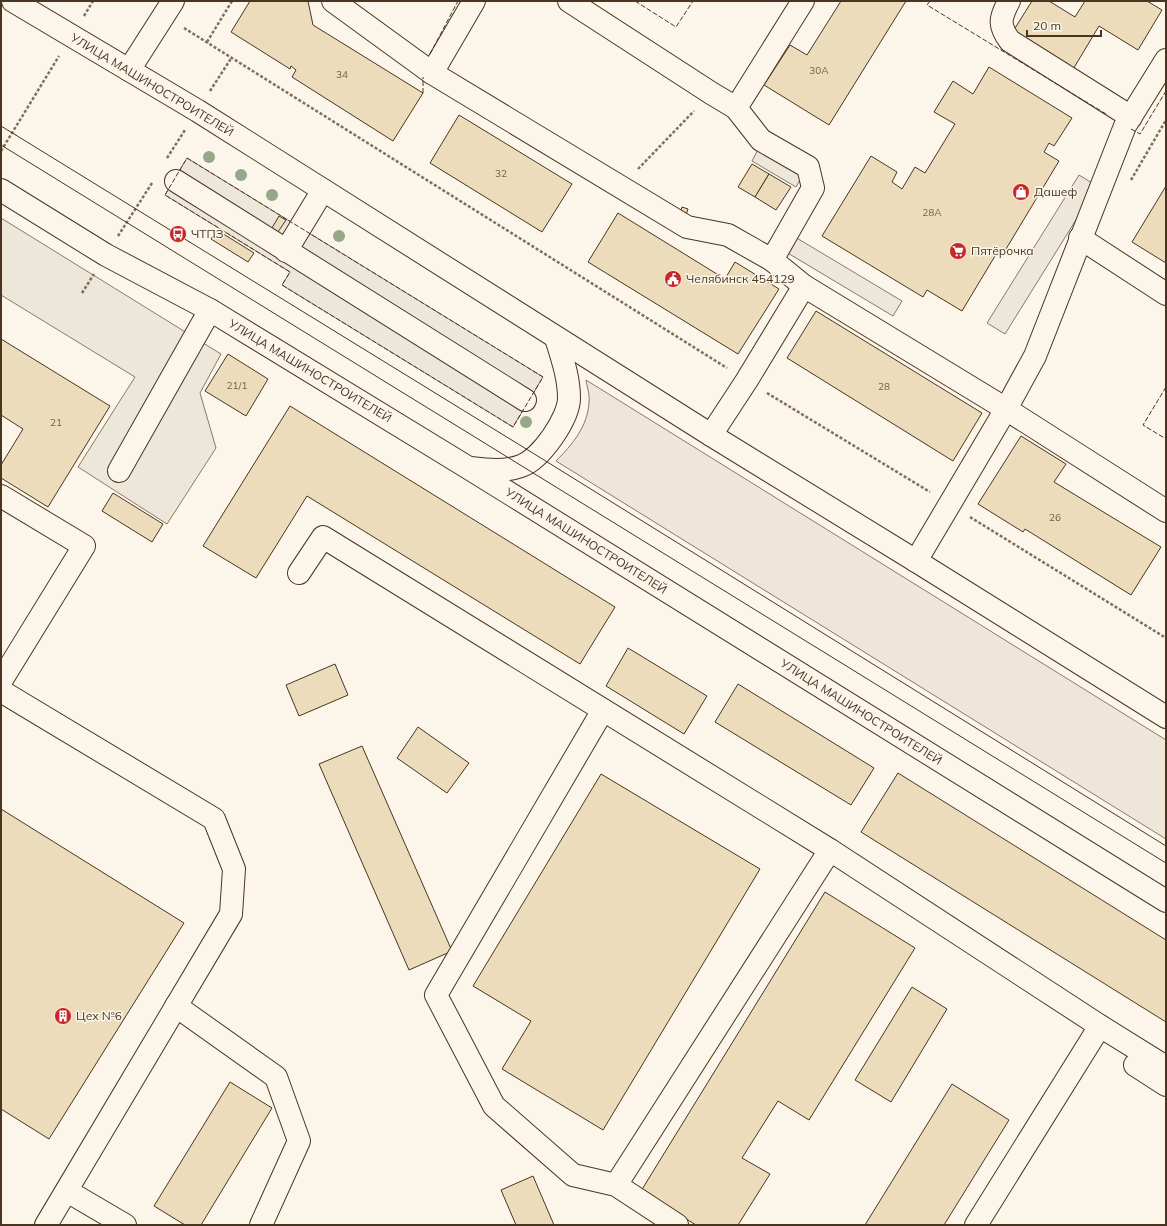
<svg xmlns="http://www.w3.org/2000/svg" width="1167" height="1226" viewBox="0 0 1167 1226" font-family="Mulish,sans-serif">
<rect width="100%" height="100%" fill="#fbf6e9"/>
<path fill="#ede6d9" stroke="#887966" d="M586,380L1166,740V839L556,461C572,445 588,426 589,402C590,395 587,387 586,380Z"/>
<g fill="#ede7d9" stroke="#887966">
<path d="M760,146L805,171L796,187L752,161Z"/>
<path d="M187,158L543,377L513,427L282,285L290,272L165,195Z"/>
<path d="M1079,175L1097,186L1005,334L987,323Z"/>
<path d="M1,218L221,354L200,393L216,448L167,524L78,467L135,377L1,295Z"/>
<path d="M795,237L902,301L893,316L786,252Z"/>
</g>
<g fill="#ecdcbc" stroke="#4a3520">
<path d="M250,1H308L313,25L423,93L393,141L292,77L296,70L291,66L290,69L231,32Z"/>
<path d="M841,1H906L829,125L764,85L790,45L807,55Z"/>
<path d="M1032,1H1049L1075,17L1085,1H1147L1162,10L1138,50L1099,26L1072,71L1012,33Z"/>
<path d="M989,67L1072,118L1054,146L1049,143L1044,152L1059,161L1003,254L998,251L962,311L927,290L923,297L822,236L871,156L897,172L892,182L902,189L915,167L925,173L955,124L934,112L953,81L973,94Z"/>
<path d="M459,115L572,184L542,232L430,163Z"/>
<path d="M752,164L769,174L755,197L738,187Z"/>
<path d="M769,174L791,187L776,210L755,197Z"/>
<path d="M1166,186V263L1132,242Z"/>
<path d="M682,207L688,209L686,215L680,213Z"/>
<path d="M618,213L725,279L735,262L779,289L738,354L588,262Z"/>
<path d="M279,216L286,220L278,232L272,228Z"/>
<path d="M217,230L254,253L248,262L211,239Z"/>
<path d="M816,311L982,413L953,461L787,358Z"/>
<path d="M1,339L110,406L48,507L1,478V465L23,429L1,415Z"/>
<path d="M228,354L268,379L246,416L205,391Z"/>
<path d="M290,406L615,607L580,664L307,496L256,578L203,546Z"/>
<path d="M1021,436L1066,464L1054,482L1161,547L1131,595L1025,529L1023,532L978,504Z"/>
<path d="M113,493L163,524L152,542L102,511Z"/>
<path d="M628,648L707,696L684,734L606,686Z"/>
<path d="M335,664L348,695L299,716L286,685Z"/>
<path d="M738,684L874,768L851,805L715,722Z"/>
<path d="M418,727L469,763L447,793L397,758Z"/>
<path d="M362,746L452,951L409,970L319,764Z"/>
<path d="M898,773L1166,940V1022L861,832Z"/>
<path d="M601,774L760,869L603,1130L502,1069L531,1021L473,986Z"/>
<path d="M1,809L184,923L49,1139L1,1109Z"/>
<path d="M825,892L915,948L809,1120L778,1101L742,1158L770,1174L738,1225H696L641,1191Z"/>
<path d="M912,987L947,1009L891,1102L855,1080Z"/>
<path d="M230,1082L272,1108L201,1225H185L154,1206Z"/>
<path d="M952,1084L1009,1120L944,1225H865Z"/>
<path d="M533,1176L554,1225H516L501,1190Z"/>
</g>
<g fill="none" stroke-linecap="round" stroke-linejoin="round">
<g stroke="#4a3520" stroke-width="24">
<g id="minor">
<path d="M333,1L432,73"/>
<path d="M474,1L432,73L687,227L728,235L772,260L804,286L1006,409L1166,511"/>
<path d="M569,1L711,93L736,108L761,140L808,167L813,188L772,260"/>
<path d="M1009,1C1000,18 998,25 1010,41L1131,117"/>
<path d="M129,70L173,1"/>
<path d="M736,108L803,1"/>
<path d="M176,181L525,400"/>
<path d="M1080,238L1166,294"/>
<path d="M286,251L323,190"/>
<path d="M711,435L747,380L804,286"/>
<path d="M119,471L210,310"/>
<path d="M1,496L84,546L1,681"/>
<path d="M916,561L1006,409L1035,356L1125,126L1166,60"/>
<path d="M299,573L323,537L830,850L1100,1026L1166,1067"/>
<path d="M1,691L214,819L234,869L231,914L46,1225"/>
<path d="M603,710L436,995L494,1106L573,1175L616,1185L677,1225"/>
<path d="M176,1006L276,1077L299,1141L261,1225"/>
<path d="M1135,1065L1166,1085"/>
<path d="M616,1185L830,850"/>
<path d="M67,1191L125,1225"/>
<path d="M976,1225L1100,1026"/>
</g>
</g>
<g stroke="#4a3520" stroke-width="24">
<g id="major">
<path d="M13,1L198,111L711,435L916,561L1166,717"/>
<path d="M1,190L106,255L210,310L467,467L1166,901"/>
<path d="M470,468C487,470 505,472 521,466C541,459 569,418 569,398C569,377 562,358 556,338"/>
</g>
</g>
<g stroke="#7f6f5c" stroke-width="2.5" stroke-dasharray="3 2" stroke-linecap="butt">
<path d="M84,16L93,1"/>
<path d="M184,28L727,368"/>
<path d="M207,42L232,1"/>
<path d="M210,91L232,57"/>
<path d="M1,151L59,56"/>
<path d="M167,158L185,130"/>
<path d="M638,169L694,111"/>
<path d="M1131,180L1166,120"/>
<path d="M118,236L152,183"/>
<path d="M82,293L94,274"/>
<path d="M767,393L930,492"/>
<path d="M970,517L1166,638"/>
</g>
<use href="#minor" stroke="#fbf6e9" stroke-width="22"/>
<use href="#major" stroke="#fbf6e9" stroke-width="22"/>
<g stroke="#4a3520" stroke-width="1">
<path d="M1,126L536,455L1166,846"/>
<path d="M1,145L1166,863"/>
</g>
<g stroke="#4a3520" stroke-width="1" stroke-dasharray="5 2" stroke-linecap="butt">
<path d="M635,1L676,27L693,1"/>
<path d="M930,1L927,5L1106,114"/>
<path d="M430,54L458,1"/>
<path d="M423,93V77"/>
<path d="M1131,129L1140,134L1166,91"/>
<path d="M187,158L543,377L513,427L282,285L290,272L165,195Z"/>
<path d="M1166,387L1143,425L1166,439"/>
</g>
</g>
<g fill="#96a887">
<circle cx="209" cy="157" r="6"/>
<circle cx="241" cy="175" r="6"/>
<circle cx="272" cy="195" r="6"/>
<circle cx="339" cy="236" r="6"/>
<circle cx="526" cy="422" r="6"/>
</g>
<defs>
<g id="shop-disc" transform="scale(0.9)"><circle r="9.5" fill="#c62828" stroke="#fbf6e9"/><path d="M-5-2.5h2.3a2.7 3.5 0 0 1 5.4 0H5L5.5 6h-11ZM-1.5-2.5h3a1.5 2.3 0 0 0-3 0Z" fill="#fff"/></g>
<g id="bus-disc" transform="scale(0.9)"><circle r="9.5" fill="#c62828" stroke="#fbf6e9"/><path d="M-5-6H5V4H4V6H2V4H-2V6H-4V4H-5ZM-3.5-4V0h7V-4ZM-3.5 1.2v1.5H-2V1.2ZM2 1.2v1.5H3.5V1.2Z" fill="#fff"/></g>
<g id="supermarket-disc" transform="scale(0.9)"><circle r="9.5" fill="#c62828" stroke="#fbf6e9"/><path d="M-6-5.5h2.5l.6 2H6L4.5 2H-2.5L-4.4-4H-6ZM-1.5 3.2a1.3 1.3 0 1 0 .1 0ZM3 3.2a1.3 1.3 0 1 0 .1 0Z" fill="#fff"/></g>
<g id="civic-disc" transform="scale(0.9)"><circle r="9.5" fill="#c62828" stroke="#fbf6e9"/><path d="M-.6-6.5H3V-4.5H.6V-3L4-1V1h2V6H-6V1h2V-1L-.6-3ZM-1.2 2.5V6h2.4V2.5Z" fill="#fff"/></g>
<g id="building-disc" transform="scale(0.9)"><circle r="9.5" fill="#c62828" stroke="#fbf6e9"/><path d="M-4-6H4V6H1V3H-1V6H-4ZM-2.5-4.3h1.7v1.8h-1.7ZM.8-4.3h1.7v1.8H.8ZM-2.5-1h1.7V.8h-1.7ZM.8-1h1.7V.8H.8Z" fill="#fff"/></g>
</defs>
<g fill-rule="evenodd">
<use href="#shop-disc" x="1021" y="192"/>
<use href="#bus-disc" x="178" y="234"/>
<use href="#supermarket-disc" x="958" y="251"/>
<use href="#civic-disc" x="673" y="279"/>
<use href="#building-disc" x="63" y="1016"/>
</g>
<g text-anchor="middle" stroke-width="3" stroke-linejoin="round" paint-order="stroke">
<g font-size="10" fill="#725f47">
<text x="819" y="74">30А</text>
<text x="342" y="78">34</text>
<text x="501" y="177">32</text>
<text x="932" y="216">28А</text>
<text x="237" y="389">21/1</text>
<text x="884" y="390">28</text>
<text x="56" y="426">21</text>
<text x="1055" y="521">26</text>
</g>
<g font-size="12" fill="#4a3520" stroke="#fbf6e9">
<text transform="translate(152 85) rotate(31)" y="4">УЛИЦА МАШИНОСТРОИТЕЛЕЙ</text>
<text transform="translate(310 371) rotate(31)" y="4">УЛИЦА МАШИНОСТРОИТЕЛЕЙ</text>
<text transform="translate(586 541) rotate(32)" y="4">УЛИЦА МАШИНОСТРОИТЕЛЕЙ</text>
<text transform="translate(861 712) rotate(32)" y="4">УЛИЦА МАШИНОСТРОИТЕЛЕЙ</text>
</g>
<g font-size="12" fill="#4a3520" stroke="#fbf6e9" text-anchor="start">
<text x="1034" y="196">Дашеф</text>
<text x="191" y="238">ЧТПЗ</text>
<text x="971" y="255">Пятёрочка</text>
<text x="686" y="283">Челябинск 454129</text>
<text x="76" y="1020">Цех №6</text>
</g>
</g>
<rect width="1167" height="1226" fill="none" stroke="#4a3520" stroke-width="4"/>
<path d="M1027 30v6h74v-6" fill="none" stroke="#4a3520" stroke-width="2"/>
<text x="1033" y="30" font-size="12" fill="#4a3520" stroke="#fbf6e9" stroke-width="3" paint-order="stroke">20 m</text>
</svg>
